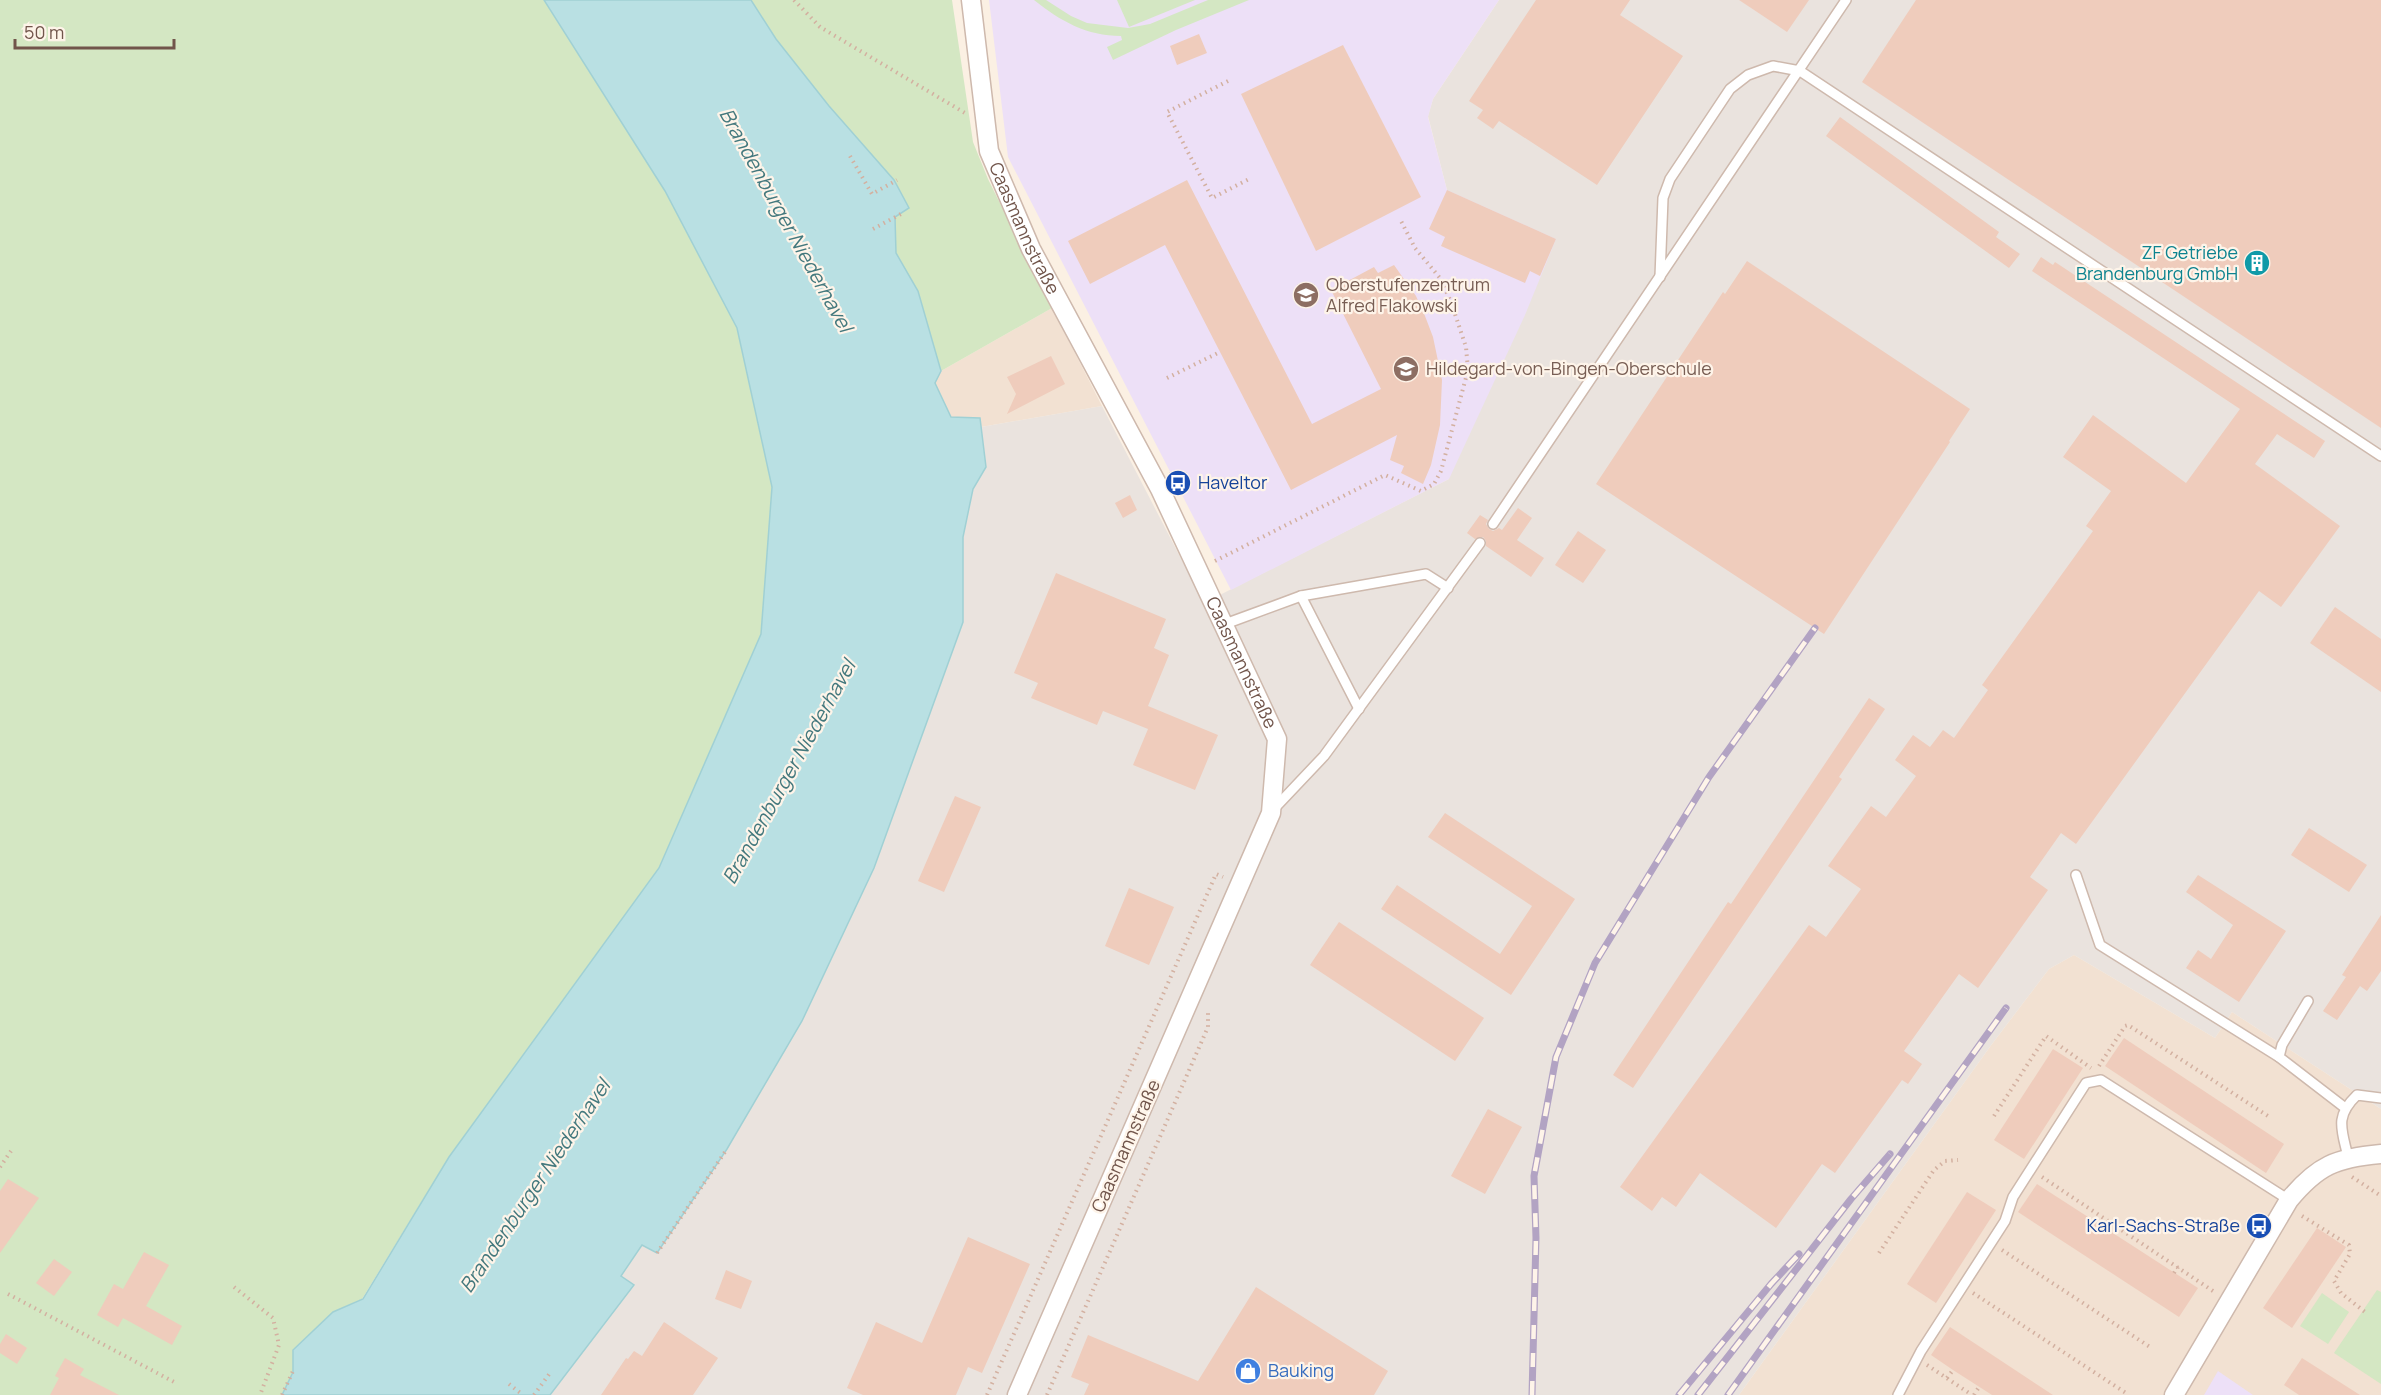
<svg xmlns="http://www.w3.org/2000/svg" width="2381" height="1395" viewBox="0 0 2381 1395" font-family="Manrope,sans-serif">
<rect width="100%" height="100%" fill="#fbf0e3"/>
<g fill="#f2e1d2">
<path d="M1052,308L1102,406L981,427L979,418L951,417L935,383L941,371Z"/>
<path d="M2074,955L2215,1038L2232,1012L2381,1109V1395H1739L1992,1044L2049,969Z"/>
</g>
<path fill="#eae3de" d="M1499,0H2381V1109L2232,1012L2215,1038L2074,955L2049,969L1992,1044L1739,1395H550L634,1285L621,1276L643,1244L657,1253L727,1149L802,1021L874,868L963,622V537L973,488L986,467L981,427L1102,406L1204,603L1449,479L1447,190L1428,116L1433,99Z"/>
<g fill="#ede0f7">
<path d="M989,0H1499L1433,99L1428,117L1447,190L1556,239L1525,315L1449,479L1231,590L1008,157Z"/>
<path d="M2218,1371L2253,1395H2204Z"/>
</g>
<g fill="#d4e7c3">
<path d="M0,0H544L665,191L737,328L772,487L761,634L659,868L449,1157L362,1299L333,1312L293,1350V1371L282,1395H0Z"/>
<path d="M751,0H952L973,142L988,179L1052,308L941,371L918,291L895,253V217L909,208L894,180L829,106L776,39Z"/>
<path d="M1034,0H1046L1071,16L1087,23L1128,28L1150,24L1208,0H1249L1176,30L1113,60L1107,47L1122,40L1121,36C1087,36 1060,21 1034,0Z"/>
<path d="M1117,0H1195L1129,27Z"/>
<path d="M2377,1290L2381,1292V1384L2334,1353Z"/>
<path d="M2322,1293L2349,1312L2328,1344L2300,1326Z"/>
</g>
<path fill="#b9e0e3" stroke="#a0d0d4" stroke-width="1.5" d="M544,0H751L776,39L829,106L894,180L909,208L895,217L896,253L918,291L941,371L935,383L951,417L980,418L986,467L973,489L963,537V622L874,868L802,1021L727,1149L657,1253L642,1245L621,1276L634,1285L550,1395H282L293,1372V1350L333,1312L363,1299L449,1157L659,868L761,634L772,487L737,328L665,191Z"/>
<g fill="#efccbc">
<path d="M1536,0H1630L1620,15L1683,56L1597,185L1499,121L1493,129L1477,118L1483,110L1469,101Z"/>
<path d="M1739,0H1809L1787,32Z"/>
<path d="M1916,0H2381V428L1862,82Z"/>
<path d="M1199,34L1207,53L1177,65L1170,46Z"/>
<path d="M1343,45L1421,197L1316,251L1241,94Z"/>
<path d="M1840,117L1999,232L1996,237L2020,254L2009,268L1826,136Z"/>
<path d="M1187,180L1312,424L1381,389L1331,290L1374,267L1378,273L1394,265L1416,296L1425,316L1433,337L1442,380L1440,425L1431,465L1423,484L1401,473L1404,466L1390,460L1397,435L1291,490L1165,245L1090,284L1068,241Z"/>
<path d="M1447,190L1556,239L1540,276L1530,271L1525,283L1441,246L1445,237L1429,229Z"/>
<path d="M2041,257L2053,265L2055,262L2325,441L2314,458L2277,434L2255,464L2340,526L2281,607L2259,591L2076,844L2061,833L2030,877L2048,890L1978,988L1959,974L1904,1051L1922,1064L1908,1084L1902,1080L1835,1173L1822,1164L1776,1228L1700,1173L1676,1207L1662,1197L1652,1211L1620,1187L1809,925L1826,937L1861,889L1828,866L1871,806L1886,817L1916,776L1895,760L1913,735L1930,747L1943,730L1954,738L1988,690L1982,685L2093,531L2086,526L2111,491L2063,457L2093,415L2186,483L2240,409L2032,271Z"/>
<path d="M1747,261L1970,409L1949,441L1950,442L1824,634L1596,484L1723,292L1725,294Z"/>
<path d="M1051,356L1065,384L1007,414L1016,394L1007,377Z"/>
<path d="M1130,495L1137,510L1123,518L1115,503Z"/>
<path d="M1518,508L1532,518L1517,540L1544,558L1531,577L1486,546V541L1483,537L1475,539L1467,533L1480,515L1488,520L1486,524L1489,529L1493,531L1499,528L1502,530Z"/>
<path d="M1578,531L1606,550L1583,583L1555,565Z"/>
<path d="M1056,573L1166,619L1154,648L1169,655L1148,706L1218,735L1195,790L1133,765L1148,729L1103,711L1097,725L1031,698L1038,683L1014,673Z"/>
<path d="M2335,607L2381,639V692L2310,643Z"/>
<path d="M1869,698L1885,709L1839,777L1842,779L1633,1088L1613,1075L1728,902L1731,904Z"/>
<path d="M955,796L981,807L944,892L918,881Z"/>
<path d="M1445,813L1575,899L1511,995L1381,909L1397,885L1500,954L1532,906L1428,837Z"/>
<path d="M2309,828L2367,865L2349,892L2291,855Z"/>
<path d="M2198,875L2286,931L2239,1002L2186,968L2198,950L2211,959L2233,925L2186,892Z"/>
<path d="M1129,888L1174,907L1149,965L1105,946Z"/>
<path d="M2381,915V971L2367,991L2360,986L2337,1020L2323,1011L2346,977L2342,975Z"/>
<path d="M1339,922L1484,1018L1455,1061L1310,965Z"/>
<path d="M2124,1038L2284,1144L2266,1173L2105,1066Z"/>
<path d="M2053,1049L2083,1068L2024,1159L1994,1140Z"/>
<path d="M1488,1109L1522,1127L1485,1194L1451,1176Z"/>
<path d="M8,1179L39,1198L0,1253V1191Z"/>
<path d="M2037,1184L2198,1288L2179,1317L2018,1212Z"/>
<path d="M1967,1192L1996,1210L1936,1303L1907,1284Z"/>
<path d="M2317,1228L2346,1247L2292,1328L2263,1308Z"/>
<path d="M968,1237L1030,1264L982,1373L968,1367L956,1395H863L847,1388L876,1322L922,1343Z"/>
<path d="M144,1252L169,1265L146,1306L182,1326L172,1345L123,1318L118,1327L97,1315L114,1284L123,1289Z"/>
<path d="M54,1259L72,1272L54,1296L36,1283Z"/>
<path d="M726,1270L752,1281L741,1309L715,1299Z"/>
<path d="M1256,1287L1388,1371L1374,1395H1084L1089,1384L1071,1377L1088,1335L1198,1381Z"/>
<path d="M664,1322L718,1358L693,1395H601L626,1358L628,1359L634,1351L642,1356Z"/>
<path d="M1950,1327L2053,1395H1992L1953,1370L1931,1355Z"/>
<path d="M6,1334L27,1348L17,1364L0,1353V1344Z"/>
<path d="M65,1358L84,1369L80,1375L119,1395H50L59,1378L55,1376Z"/>
<path d="M2302,1358L2360,1395H2299L2284,1385Z"/>
</g>
<g fill="none" stroke-linecap="round" stroke-linejoin="round">
<g stroke="#ceb9ad" stroke-width="12">
<g id="lane">
<path d="M1660,277L1663,198L1670,179L1730,89L1748,75L1773,66L1800,71L2381,456"/>
<path d="M1493,524L1846,0"/>
<path d="M1301,596L1426,574L1448,588"/>
<path d="M1225,624L1301,596L1359,709"/>
<path d="M1272,811L1324,756L1480,543"/>
<path d="M2076,875L2100,945L2279,1057"/>
<path d="M2308,1001L2282,1045L2279,1057L2344,1107"/>
<path d="M2348,1157C2342,1130 2334,1117 2357,1095L2381,1098"/>
<path d="M1898,1395L1921,1351L2005,1221L2013,1197L2086,1083L2101,1080L2289,1200"/>
</g>
</g>
<g stroke="#ceb9ad" stroke-width="21">
<g id="street">
<path id="s1" d="M971,0L989,151L1031,249L1160,489L1277,739L1271,813L1017,1395"/>
<path d="M2174,1395L2289,1200C2318,1165 2336,1158 2381,1154"/>
</g>
</g>
<g stroke="#d3b0a0" stroke-width="4" stroke-dasharray="1.5 4.5" stroke-linecap="butt">
<path d="M794,0L820,27L965,113"/>
<path d="M1228,81L1167,112L1212,198L1251,178"/>
<path d="M850,156L872,194L897,180"/>
<path d="M873,229L901,214"/>
<path d="M1167,378L1220,352"/>
<path d="M1215,561L1385,475L1421,491L1434,484L1441,471L1468,370L1466,347L1451,302L1440,278L1415,248L1401,221"/>
<path d="M2099,1066L2125,1026L2128,1025L2271,1118"/>
<path d="M1994,1116L2046,1036L2091,1068"/>
<path d="M0,1167L11,1151"/>
<path d="M2042,1177L2213,1291"/>
<path d="M2352,1177L2381,1196"/>
<path d="M2302,1216L2349,1245L2350,1254L2334,1281L2341,1293L2365,1312"/>
<path d="M2002,1250L2150,1347"/>
<path d="M657,1253L727,1149"/>
<path d="M1879,1253L1934,1170L1945,1161L1958,1160"/>
<path d="M2174,1273L2178,1267"/>
<path d="M234,1287L273,1318L279,1345L260,1395"/>
<path d="M1973,1293L2126,1393"/>
<path d="M8,1294L176,1383"/>
<path d="M1927,1365L1972,1395"/>
<path d="M1947,1378L1953,1370"/>
<path d="M509,1384L523,1395"/>
<path d="M282,1395L293,1371"/>
<path d="M534,1395L550,1373"/>
<path d="M987,1395L1216,874L1223,877"/>
<path d="M1047,1395L1208,1027V1009"/>
<path d="M1974,1395L1979,1387"/>
</g>
<use href="#lane" stroke="#fff" stroke-width="9"/>
<use href="#street" stroke="#fff" stroke-width="18"/>
<g stroke="#b2a3c3" stroke-width="7">
<g id="rail">
<path d="M1532,1395L1536,1238L1534,1176L1556,1057L1595,963L1709,777L1815,628"/>
<path d="M1679,1395L1771,1284L1799,1254"/>
<path d="M1698,1395L1851,1199L1890,1154"/>
<path d="M1728,1395L2006,1008"/>
</g>
</g>
<use href="#rail" stroke="#fef4e9" stroke-width="4.5" stroke-dasharray="14" stroke-linecap="butt"/>
</g>
<defs>
<g id="building-disc" transform="scale(1.35)"><circle r="9.5" fill="#0f9aa8" stroke="#fef4e9"/><path d="M-4-6H4V6H1V3H-1V6H-4ZM-2.5-4.3h1.7v1.8h-1.7ZM.8-4.3h1.7v1.8H.8ZM-2.5-1h1.7V.8h-1.7ZM.8-1h1.7V.8H.8Z" fill="#fff"/></g>
<g id="school-disc" transform="scale(1.35)"><circle r="9.5" fill="#8d6e63" stroke="#fef4e9"/><path d="M0-5L7-2L0 1L-7-2ZM-4 1L0 2.5L4 1V4Q0 6-4 4Z" fill="#fff"/></g>
<g id="bus-disc" transform="scale(1.35)"><circle r="9.5" fill="#1a4fb4" stroke="#fef4e9"/><path d="M-5-6H5V4H4V6H2V4H-2V6H-4V4H-5ZM-3.5-4V0h7V-4ZM-3.5 1.2v1.5H-2V1.2ZM2 1.2v1.5H3.5V1.2Z" fill="#fff"/></g>
<g id="shop-disc" transform="scale(1.35)"><circle r="9.5" fill="#3f7fe0" stroke="#fef4e9"/><path d="M-5-2.5h2.3a2.7 3.5 0 0 1 5.4 0H5L5.5 6h-11ZM-1.5-2.5h3a1.5 2.3 0 0 0-3 0Z" fill="#fff"/></g>
</defs>
<g fill-rule="evenodd">
<use href="#building-disc" x="2257" y="263"/>
<use href="#school-disc" x="1306" y="295"/>
<use href="#school-disc" x="1406" y="369"/>
<use href="#bus-disc" x="1178" y="483"/>
<use href="#bus-disc" x="2259" y="1226"/>
<use href="#shop-disc" x="1248" y="1371"/>
</g>
<g text-anchor="middle" stroke-width="4.5" stroke-linejoin="round" paint-order="stroke">
<g font-size="18" fill="#71554b" stroke="#fef4e9">
<text dy="6" stroke="none"><textPath href="#s1" startOffset="237">Caasmannstraße</textPath></text>
<text dy="6" stroke="none"><textPath href="#s1" startOffset="723">Caasmannstraße</textPath></text>
<text transform="translate(1126 1146) rotate(-66)" y="6">Caasmannstraße</text>
</g>
<g font-size="18" fill="#0d838f" stroke="#fef4e9" text-anchor="end">
<text x="2238" y="259">ZF Getriebe<tspan x="2238" dy="21">Brandenburg GmbH</tspan></text>
</g>
<g font-size="18" fill="#785e54" stroke="#fef4e9" text-anchor="start">
<text x="1326" y="291">Oberstufenzentrum<tspan x="1326" dy="21">Alfred Flakowski</tspan></text>
<text x="1426" y="375">Hildegard-von-Bingen-Oberschule</text>
</g>
<g font-size="18" fill="#164399" stroke="#fef4e9" text-anchor="start">
<text x="1198" y="489">Haveltor</text>
<text x="2240" y="1232" text-anchor="end">Karl-Sachs-Straße</text>
</g>
<g font-size="18" fill="#366cbe" stroke="#fef4e9" text-anchor="start">
<text x="1268" y="1377">Bauking</text>
</g>
<g font-size="20" font-style="italic" fill="#43787d" stroke="#fef4e9">
<text transform="translate(786 220) rotate(61)" y="7">Brandenburger Niederhavel</text>
<text transform="translate(789 772) rotate(-61)" y="7">Brandenburger Niederhavel</text>
<text transform="translate(535 1186) rotate(-56)" y="7">Brandenburger Niederhavel</text>
</g>
</g>
<path d="M15 39v9h159v-9" fill="none" stroke="#71554b" stroke-width="3"/>
<text x="24" y="39" font-size="18" fill="#71554b" stroke="#fef4e9" stroke-width="4.5" paint-order="stroke">50 m</text>
</svg>
